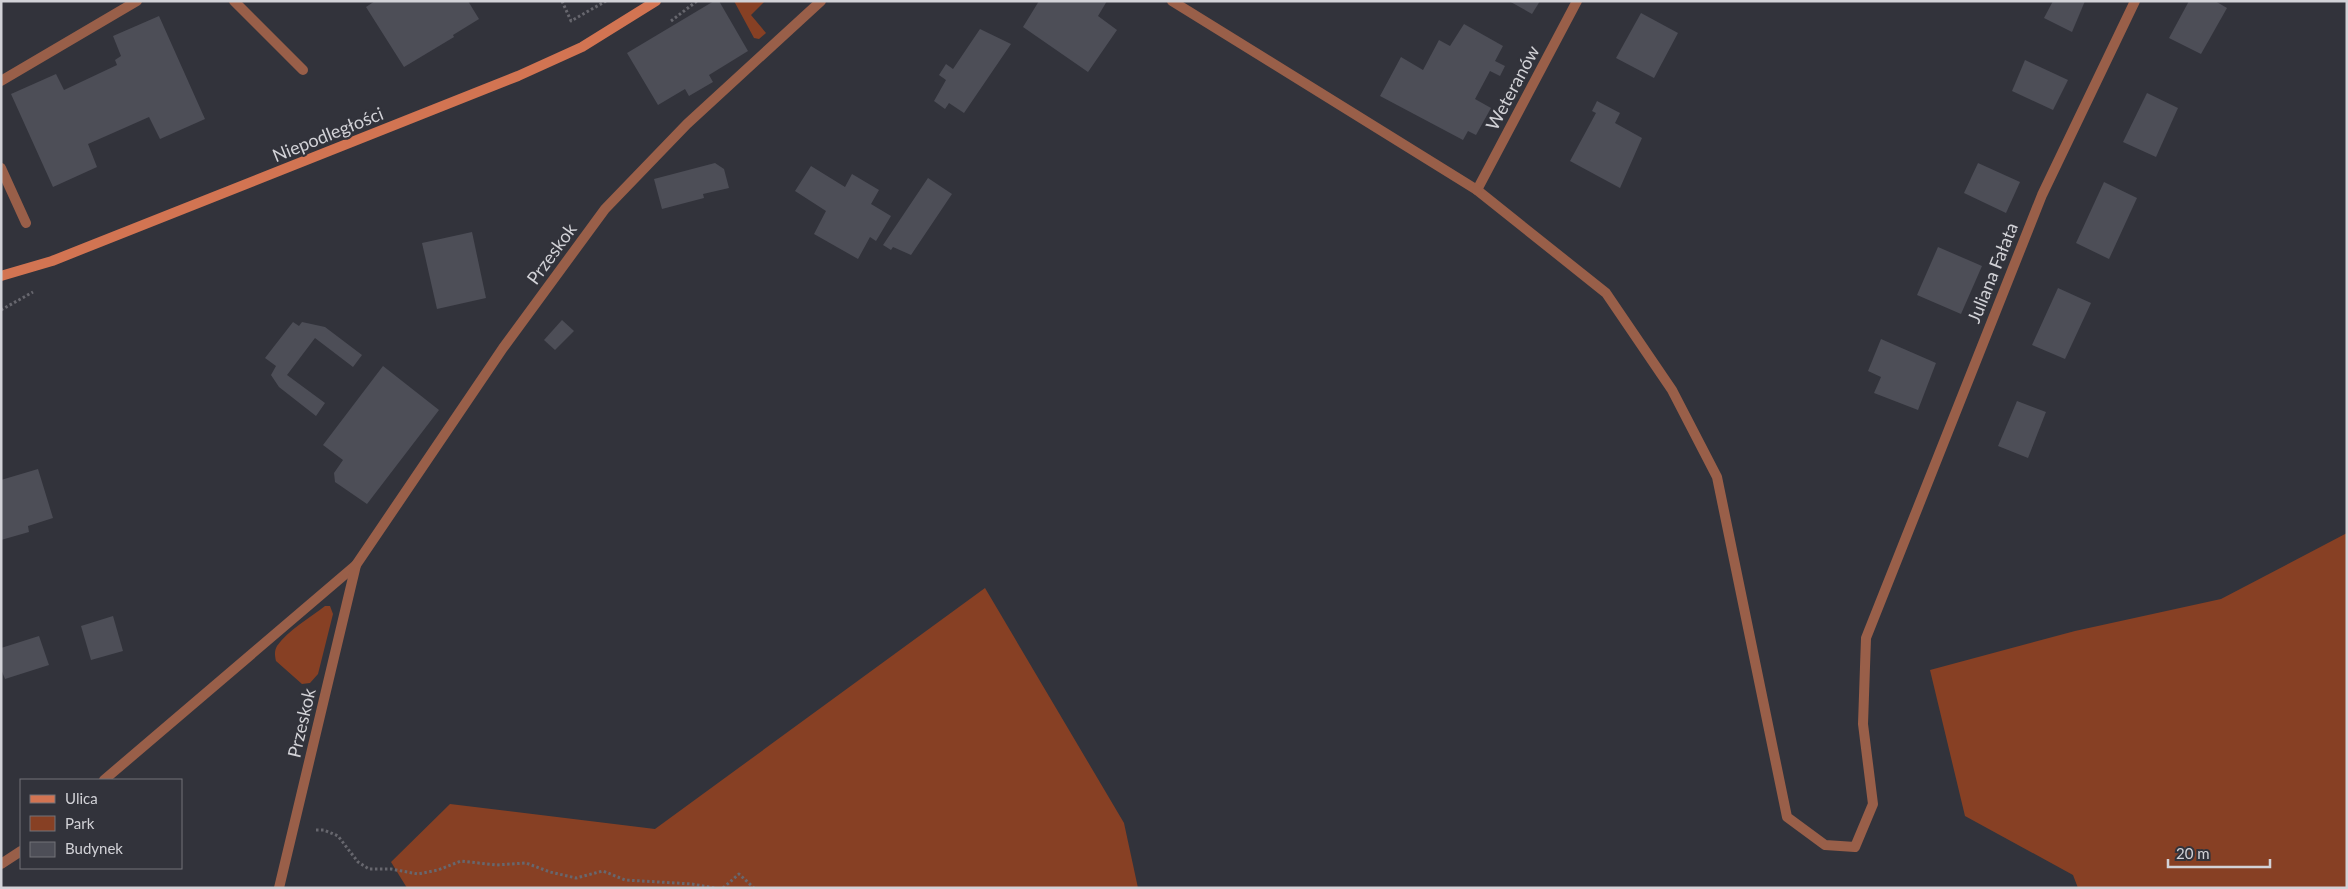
<svg xmlns="http://www.w3.org/2000/svg" width="2348" height="889" viewBox="0 0 2348 889" font-family="Lato,sans-serif">
<rect width="100%" height="100%" fill="#32333b"/>
<g fill="#874024">
<path d="M734,1H765L751,15L766,33L759,39L754,38Z"/>
<path d="M2347,533V888H2078L2073,875L1965,816L1930,670L2075,631L2221,599Z"/>
<path d="M985,588L1124,823L1138,888H407L391,862L450,804L655,829Z"/>
<path d="M325,606H330L333,614L318,674L310,683L302,684L276,661C275,656 274,651 277,646C288,630 310,618 325,606Z"/>
</g>
<g fill="#4d4e57">
<path d="M375,1H468L479,19L453,35L454,37L404,67L366,7Z"/>
<path d="M714,1H719L748,51L709,75L713,82L689,96L685,89L658,105L627,53Z"/>
<path d="M1039,1H1107L1098,16L1117,30L1088,72L1023,27Z"/>
<path d="M1509,1H1540L1532,14Z"/>
<path d="M2053,1H2085L2072,32L2044,18Z"/>
<path d="M2189,1H2215L2227,8L2201,54L2169,38Z"/>
<path d="M1641,13L1678,33L1654,78L1616,58Z"/>
<path d="M159,16L205,119L160,139L149,117L88,144L97,167L53,187L11,94L56,74L64,90L117,65L115,60L121,56L113,36Z"/>
<path d="M1464,24L1503,46L1495,61L1505,66L1500,76L1490,71L1475,99L1491,108L1476,135L1468,131L1463,140L1380,96L1401,57L1423,70L1439,40L1450,46Z"/>
<path d="M980,29L1011,44L964,113L949,103L945,109L934,101L946,80L939,75L946,64L953,69Z"/>
<path d="M2025,60L2068,80L2053,110L2012,91Z"/>
<path d="M2147,93L2178,108L2156,157L2123,142Z"/>
<path d="M1597,101L1620,113L1615,123L1642,138L1620,188L1570,161L1596,113L1592,111Z"/>
<path d="M715,163L724,169L729,188L703,194L704,198L662,209L654,179Z"/>
<path d="M1978,163L2020,182L2006,213L1964,193Z"/>
<path d="M811,166L845,187L852,174L879,190L871,204L891,216L876,241L870,237L858,259L814,234L826,211L795,191Z"/>
<path d="M928,178L952,194L911,255L893,247L891,250L883,245Z"/>
<path d="M2104,182L2137,198L2109,259L2076,243Z"/>
<path d="M472,232L486,298L437,309L422,243Z"/>
<path d="M1938,247L1982,266L1961,314L1917,295Z"/>
<path d="M2058,288L2091,303L2065,359L2032,345Z"/>
<path d="M562,320L574,331L555,350L544,340Z"/>
<path d="M293,322L299,326L302,322L325,327L362,355L353,367L315,338L287,375L325,403L316,416L279,387L271,375L276,366L265,358Z"/>
<path d="M1881,339L1936,363L1918,410L1874,393L1881,377L1868,371Z"/>
<path d="M383,366L439,410L367,504L335,482L334,473L343,460L323,445Z"/>
<path d="M2017,401L2046,412L2028,458L1998,446Z"/>
<path d="M38,469L53,518L28,526L29,532L1,540V480Z"/>
<path d="M113,616L123,651L91,660L81,626Z"/>
<path d="M39,636L49,665L5,679L1,669V648Z"/>
</g>
<g fill="none" stroke-linecap="round" stroke-linejoin="round">
<g stroke="#67676e" stroke-width="3" stroke-dasharray="2.5 2.5" stroke-linecap="butt">
<path d="M562,1L571,21L606,1"/>
<path d="M671,21L697,1"/>
<path d="M1,310L33,292"/>
<path d="M316,830H324L338,836L358,862L369,869H391L418,874L438,870L461,861L496,865L526,863L550,872L576,878L603,871L625,880L692,884L715,888"/>
<path d="M723,888L739,874L754,888"/>
</g>
<g stroke="#995f49" stroke-width="10">
<path d="M234,1L303,70"/>
<path d="M1,81L137,1"/>
<path d="M1,168L26,223"/>
</g>
<g stroke="#995f49" stroke-width="10">
<path d="M1172,1L1477,190L1606,293L1672,390L1717,477L1787,817L1825,845L1855,847L1873,804L1863,724L1866,638L2042,195L2135,1"/>
<path d="M1477,190L1577,1"/>
<path d="M104,780L356,565L503,348L605,209L687,124L821,1"/>
<path d="M1,864L21,851"/>
<path d="M279,888L356,565"/>
</g>
<path stroke="#d27452" stroke-width="10" d="M1,276L52,261L518,76L582,47L656,1"/>
</g>
<g text-anchor="middle" stroke-width="4.5" stroke-linejoin="round" paint-order="stroke">
<g font-size="18" fill="#d2d2d7" stroke="#32333b">
<text transform="translate(1513 88) rotate(-62)" y="6">Weteranów</text>
<text transform="translate(328 135) rotate(-22)" y="6">Niepodległości</text>
<text transform="translate(552 254) rotate(-54)" y="6">Przeskok</text>
<text transform="translate(1993 273) rotate(-68)" y="6">Juliana Fałata</text>
<text transform="translate(302 723) rotate(-77)" y="6">Przeskok</text>
</g>
</g>
<rect width="2348" height="889" fill="none" stroke="#d2d2d7" stroke-width="5"/>
<rect x="20" y="779" width="162" height="90" fill="#32333b" stroke="#727379"/>
<rect x="30" y="795" width="25" height="8" fill="#d27452" stroke="#727379"/>
<text x="65" y="804" font-size="15" fill="#d2d2d7">Ulica</text>
<rect x="30" y="816" width="25" height="15" fill="#874024" stroke="#727379"/>
<text x="65" y="829" font-size="15" fill="#d2d2d7">Park</text>
<rect x="30" y="842" width="25" height="15" fill="#4d4e57" stroke="#727379"/>
<text x="65" y="854" font-size="15" fill="#d2d2d7">Budynek</text>
<path d="M2168 859v8h102v-8" fill="none" stroke="#d2d2d7" stroke-width="2.5"/>
<text x="2176" y="859" font-size="15" fill="#d2d2d7" stroke="#32333b" stroke-width="4" paint-order="stroke">20 m</text>
</svg>
